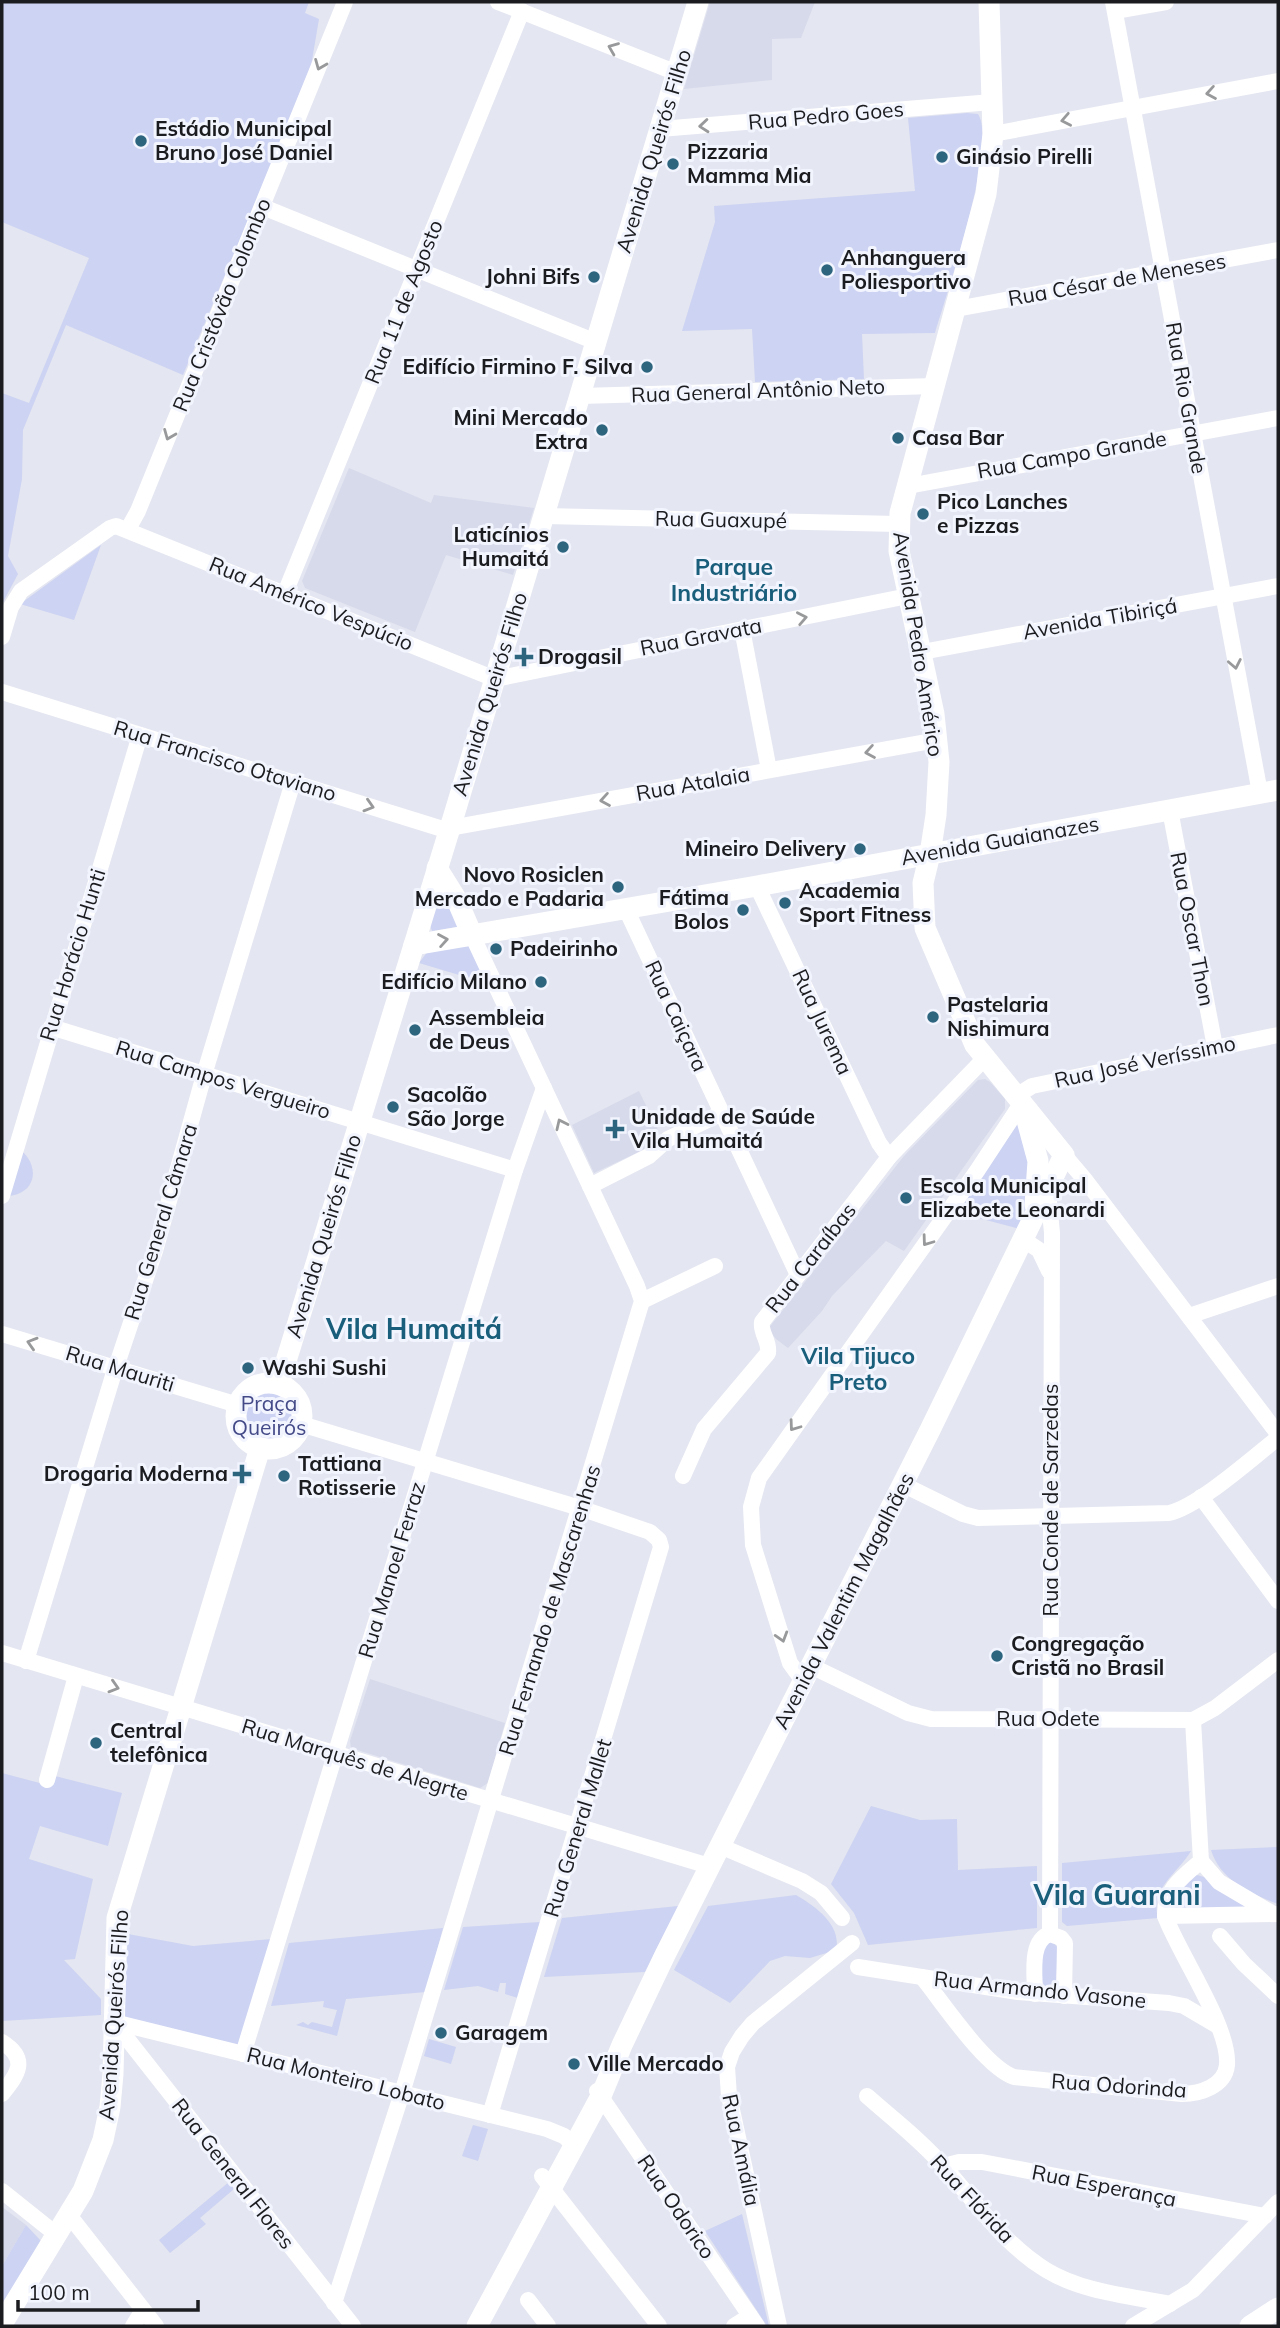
<svg xmlns="http://www.w3.org/2000/svg" width="1280" height="2328" viewBox="0 0 1280 2328" font-family="Mulish,sans-serif">
<rect width="100%" height="100%" fill="#e4e6f1"/>
<g fill="#d7daeb">
<path d="M710,2H815L801,38L772,39V80L684,89Z"/>
<path d="M349,468L431,503L434,495L534,508L513,575L446,555L415,632L305,588L302,581Z"/>
<path d="M985,1079L990,1082L1005,1099V1109L904,1251L886,1241L832,1296L822,1311L788,1348L776,1339L768,1329L904,1156L978,1080Z"/>
<path d="M639,1091L659,1132L643,1150L594,1173L572,1125Z"/>
<path d="M370,1679L505,1723L488,1783L480,1788L351,1748L350,1741Z"/>
<path d="M2,2207L26,2225L2,2266Z"/>
</g>
<g fill="#cdd3f2">
<path d="M2,2H309L305,13L319,19L310,72L183,375L66,325L23,430L22,479L8,556L18,574L2,604V393L29,403L89,258L2,222Z"/>
<path d="M967,113L978,114C998,145 946,295 935,333L862,334L864,379L755,382L752,329L682,331L715,222L714,206L915,191L908,118Z"/>
<path d="M101,545L74,620L20,604Z"/>
<path d="M443,903L450,907L458,924L457,927L432,931L430,925L436,908Z"/>
<path d="M469,946L486,983L419,963L428,951Z"/>
<path d="M1019,1122L1032,1165L1024,1230L956,1212Z"/>
<path d="M23,1152C40,1169 35,1193 9,1196Z"/>
<circle cx="269" cy="1416" r="25"/>
<path d="M2,1773L51,1786L55,1776L122,1793L108,1846L40,1826L29,1859L93,1879L75,1959L64,1960L101,1999V2015L2,2021Z"/>
<path d="M871,1806L920,1820L957,1819L958,1870L1037,1866V1928L868,1945L854,1913L831,1884Z"/>
<path d="M1278,1847V1904C1251,1894 1220,1880 1211,1850Z"/>
<path d="M1191,1851C1177,1874 1150,1888 1158,1918L1067,1926L1062,1922V1863Z"/>
<path d="M1193,1874L1208,1878L1245,1906L1241,1910L1172,1911L1171,1904Z"/>
<path d="M796,1895C815,1906 842,1925 836,1950L810,1958L785,1956L770,1961L730,2003L674,1970L708,1906Z"/>
<path d="M678,1906L645,1972L544,1977L562,1918Z"/>
<path d="M540,1922L518,1998L505,1994L506,1983H500L498,1992L478,1986L444,1990L463,1927Z"/>
<path d="M443,1928L426,1992L346,1999L337,2036L296,2025L303,2022L308,2025L312,2022L332,2027L337,2010L323,2007L324,2001L271,2006L289,1943Z"/>
<path d="M128,1934L193,1946L272,1939L243,2054L123,2024Z"/>
<path d="M1052,1941L1058,1948L1056,1983L1053,1987L1045,1986L1042,1982V1946Z"/>
<path d="M429,2039L456,2047L451,2064L424,2056Z"/>
<path d="M473,2125L488,2129L478,2161L462,2156Z"/>
<path d="M229,2182L234,2189L200,2218L206,2224L170,2253L159,2240Z"/>
<path d="M742,2214L769,2326H767L705,2231Z"/>
<path d="M26,2225L41,2241L2,2307V2266Z"/>
</g>
<g fill="none" stroke-linecap="round" stroke-linejoin="round">
<g stroke="#fff" stroke-width="16">
<path d="M498,2L677,73"/>
<path d="M1113,2L1260,793"/>
<path d="M1115,11L1166,2"/>
<path d="M660,129L992,102"/>
<path d="M993,134L1278,81"/>
<path d="M263,207L596,342"/>
<path d="M956,309L1278,250"/>
<path d="M580,396L935,386"/>
<path d="M908,486L1278,418"/>
<path d="M544,516L898,524"/>
<path d="M128,529L138,511L345,2"/>
<path d="M285,593L522,11"/>
<path d="M742,629L769,770"/>
<path d="M2,637L11,607L21,591L110,528L116,526L495,679L908,596"/>
<path d="M922,652L1278,586"/>
<path d="M2,692L449,831"/>
<path d="M1170,810L1215,1047"/>
<path d="M450,828L937,740"/>
<path d="M757,886L879,1143L889,1157"/>
<path d="M626,909L798,1275"/>
<path d="M51,1027L515,1170"/>
<path d="M1015,1097L1032,1086L1278,1035"/>
<path d="M1064,1155L1086,1181L1278,1434"/>
<path d="M590,1186L649,1156L668,1139L722,1113"/>
<path d="M1048,1191L1052,1233L1050,1934"/>
<path d="M2,1196L140,735"/>
<path d="M1024,1240L1039,1250L1049,1271"/>
<path d="M642,1301L715,1266"/>
<path d="M1189,1316L1278,1286"/>
<path d="M2,1334L238,1405"/>
<path d="M301,1424L580,1508L650,1532L659,1540L661,1547L490,2115"/>
<path d="M683,1476L704,1429L768,1353C770,1341 760,1333 762,1322L889,1157L984,1059"/>
<path d="M902,1484L963,1514L978,1518L1169,1513C1198,1507 1252,1458 1278,1438"/>
<path d="M1201,1497L1278,1601"/>
<path d="M2,1653L709,1866"/>
<path d="M26,1661L112,1379L155,1251L204,1075L293,782"/>
<path d="M811,1666L908,1713L931,1719L1193,1720L1215,1708L1278,1660"/>
<path d="M803,1681L790,1663L753,1545L751,1507L759,1478L977,1171L1021,1104"/>
<path d="M47,1780L76,1676"/>
<path d="M720,1846L802,1881L821,1893L842,1918"/>
<path d="M1201,1861L1219,1882L1270,1912"/>
<path d="M1165,1916L1278,1914"/>
<path d="M1220,1936L1244,1964L1278,1996"/>
<path d="M858,1967L1018,1992L1169,2003L1184,2006L1218,2026"/>
<path d="M922,1977C943,2003 985,2067 1014,2077L1182,2094C1200,2094 1225,2086 1227,2065C1230,2027 1179,1954 1165,1916C1164,1890 1182,1877 1201,1861L1193,1720"/>
<path d="M1035,1994C1035,1976 1029,1940 1050,1934L1061,1938L1065,1943L1064,1996"/>
<path d="M114,2022L547,2129L564,2136L574,2145"/>
<path d="M114,2022L353,2326"/>
<path d="M2,2042C29,2059 18,2074 2,2094"/>
<path d="M243,2054L515,1170L544,1088"/>
<path d="M597,2091L757,2326"/>
<path d="M867,2096C893,2119 922,2141 945,2168C977,2204 1005,2245 1046,2270C1082,2292 1130,2296 1170,2304"/>
<path d="M944,2166L959,2162H982L1265,2216"/>
<path d="M542,2176L659,2326"/>
<path d="M2,2191L57,2235"/>
<path d="M69,2215L156,2326"/>
<path d="M528,2300L548,2326"/>
<path d="M334,2303L402,2093L642,1301L637,1286L472,935"/>
<path d="M133,2326L143,2310"/>
<path d="M734,2326L750,2316"/>
<path d="M779,2326L729,2096L727,2067L732,2052L742,2036L753,2023L852,1943"/>
<path d="M1133,2326L1193,2290L1278,2202"/>
</g>
<g stroke="#fff" stroke-width="21">
<path d="M437,868L457,900L472,935"/>
<path d="M414,945L757,886L1278,790"/>
<path d="M1025,1113L1038,1161L1035,1205"/>
<circle cx="269" cy="1416" r="33"/>
<path d="M279,1384L454,815L698,2"/>
<path d="M2,2324L83,2191L103,2140L110,2107L113,2074L117,1918L260,1448"/>
<path d="M477,2326L601,2096L622,2045L665,1955L930,1430L1064,1155L975,1045L925,928L923,883L930,854L936,815L939,762L934,714L899,551L900,513L986,194L993,134L989,2"/>
<path d="M1250,2326L1278,2308"/>
</g>
</g>
<defs><path id="oneway-chevron" d="M-2-3.5L2.5 0L-2 3.5" fill="none" stroke-width="1.6" stroke-linecap="round" stroke-linejoin="round" transform="scale(1.75)"/></defs>
<g stroke="#98999a">
<use href="#oneway-chevron" transform="translate(613 48) rotate(-158)"/>
<use href="#oneway-chevron" transform="translate(320 65) rotate(112)"/>
<use href="#oneway-chevron" transform="translate(1211 93) rotate(170)"/>
<use href="#oneway-chevron" transform="translate(1066 120) rotate(169)"/>
<use href="#oneway-chevron" transform="translate(704 126) rotate(175)"/>
<use href="#oneway-chevron" transform="translate(169 435) rotate(112)"/>
<use href="#oneway-chevron" transform="translate(802 618) rotate(-11)"/>
<use href="#oneway-chevron" transform="translate(1235 664) rotate(79)"/>
<use href="#oneway-chevron" transform="translate(870 752) rotate(170)"/>
<use href="#oneway-chevron" transform="translate(605 800) rotate(170)"/>
<use href="#oneway-chevron" transform="translate(369 806) rotate(17)"/>
<use href="#oneway-chevron" transform="translate(443 940) rotate(-10)"/>
<use href="#oneway-chevron" transform="translate(561 1124) rotate(-115)"/>
<use href="#oneway-chevron" transform="translate(927 1241) rotate(126)"/>
<use href="#oneway-chevron" transform="translate(32 1343) rotate(-163)"/>
<use href="#oneway-chevron" transform="translate(794 1426) rotate(126)"/>
<use href="#oneway-chevron" transform="translate(782 1637) rotate(73)"/>
<use href="#oneway-chevron" transform="translate(114 1687) rotate(17)"/>
</g>
<g fill="#2d657f" stroke="#f2f4fe" stroke-width="2.5">
<circle cx="141" cy="141" r="7"/>
<circle cx="942" cy="157" r="7"/>
<circle cx="673" cy="164" r="7"/>
<circle cx="827" cy="270" r="7"/>
<circle cx="594" cy="277" r="7"/>
<circle cx="647" cy="367" r="7"/>
<circle cx="602" cy="430" r="7"/>
<circle cx="898" cy="438" r="7"/>
<circle cx="923" cy="514" r="7"/>
<circle cx="563" cy="547" r="7"/>
<path d="M520.5 646.5h7v7h7v7h-7v7h-7v-7h-7v-7h7z"/>
<circle cx="860" cy="849" r="7"/>
<circle cx="618" cy="887" r="7"/>
<circle cx="785" cy="903" r="7"/>
<circle cx="743" cy="910" r="7"/>
<circle cx="496" cy="949" r="7"/>
<circle cx="541" cy="982" r="7"/>
<circle cx="933" cy="1017" r="7"/>
<circle cx="415" cy="1030" r="7"/>
<circle cx="393" cy="1107" r="7"/>
<path d="M611.5 1118.5h7v7h7v7h-7v7h-7v-7h-7v-7h7z"/>
<circle cx="906" cy="1198" r="7"/>
<circle cx="248" cy="1368" r="7"/>
<path d="M238.5 1463.5h7v7h7v7h-7v7h-7v-7h-7v-7h7z"/>
<circle cx="284" cy="1476" r="7"/>
<circle cx="997" cy="1656" r="7"/>
<circle cx="96" cy="1743" r="7"/>
<circle cx="441" cy="2033" r="7"/>
<circle cx="574" cy="2064" r="7"/>
</g>
<g text-anchor="middle" stroke-width="6" stroke-linejoin="round" paint-order="stroke">
<g font-size="21" fill="#1b1c1f" stroke="#f2f4fe">
<text transform="translate(826 116) rotate(-5)" y="7">Rua Pedro Goes</text>
<text transform="translate(654 151) rotate(-73)" y="7">Avenida Queirós Filho</text>
<text transform="translate(1117 280) rotate(-10)" y="7">Rua César de Meneses</text>
<text transform="translate(404 302) rotate(-68)" y="7">Rua 11 de Agosto</text>
<text transform="translate(222 305) rotate(-68)" y="7">Rua Cristóvão Colombo</text>
<text transform="translate(758 391) rotate(-2)" y="7">Rua General Antônio Neto</text>
<text transform="translate(1186 398) rotate(80)" y="7">Rua Rio Grande</text>
<text transform="translate(1072 455) rotate(-10)" y="7">Rua Campo Grande</text>
<text transform="translate(721 520) rotate(1)" y="7">Rua Guaxupé</text>
<text transform="translate(311 604) rotate(22)" y="7">Rua Américo Vespúcio</text>
<text transform="translate(1100 619) rotate(-10)" y="7">Avenida Tibiriçá</text>
<text transform="translate(701 637) rotate(-11)" y="7">Rua Gravata</text>
<text transform="translate(918 644) rotate(81)" y="7">Avenida Pedro Américo</text>
<text transform="translate(490 694) rotate(-73)" y="7">Avenida Queirós Filho</text>
<text transform="translate(225 761) rotate(17)" y="7">Rua Francisco Otaviano</text>
<text transform="translate(693 784) rotate(-10)" y="7">Rua Atalaia</text>
<text transform="translate(1000 841) rotate(-10)" y="7">Avenida Guaianazes</text>
<text transform="translate(1192 929) rotate(79)" y="7">Rua Oscar Thon</text>
<text transform="translate(73 955) rotate(-73)" y="7">Rua Horácio Hunti</text>
<text transform="translate(676 1016) rotate(65)" y="7">Rua Caiçara</text>
<text transform="translate(822 1022) rotate(65)" y="7">Rua Jurema</text>
<text transform="translate(1145 1062) rotate(-12)" y="7">Rua José Veríssimo</text>
<text transform="translate(223 1080) rotate(17)" y="7">Rua Campos Vergueiro</text>
<text transform="translate(161 1222) rotate(-73)" y="7">Rua General Câmara</text>
<text transform="translate(324 1236) rotate(-73)" y="7">Avenida Queirós Filho</text>
<text transform="translate(811 1258) rotate(-52)" y="7">Rua Caraíbas</text>
<text transform="translate(120 1369) rotate(17)" y="7">Rua Mauriti</text>
<text transform="translate(1051 1500) rotate(-90)" y="7">Rua Conde de Sarzedas</text>
<text transform="translate(392 1570) rotate(-73)" y="7">Rua Manoel Ferraz</text>
<text transform="translate(844 1601) rotate(-63)" y="7">Avenida Valentim Magalhães</text>
<text transform="translate(550 1610) rotate(-73)" y="7">Rua Fernando de Mascarenhas</text>
<text x="1048" y="1726">Rua Odete</text>
<text transform="translate(355 1760) rotate(17)" y="7">Rua Marquês de Alegrte</text>
<text transform="translate(578 1828) rotate(-73)" y="7">Rua General Mallet</text>
<text transform="translate(1040 1990) rotate(6)" y="7">Rua Armando Vasone</text>
<text transform="translate(114 2015) rotate(-86)" y="7">Avenida Queirós Filho</text>
<text transform="translate(346 2079) rotate(14)" y="7">Rua Monteiro Lobato</text>
<text transform="translate(1119 2086) rotate(4)" y="7">Rua Odorinda</text>
<text transform="translate(741 2150) rotate(78)" y="7">Rua Amália</text>
<text transform="translate(233 2174) rotate(52)" y="7">Rua General Flores</text>
<text transform="translate(1104 2186) rotate(11)" y="7">Rua Esperança</text>
<text transform="translate(972 2199) rotate(47)" y="7">Rua Flórida</text>
<text transform="translate(676 2207) rotate(56)" y="7">Rua Odorico</text>
</g>
<g font-size="21" font-weight="bold" fill="#1b1c1f" stroke="#f2f4fe" text-anchor="start">
<text x="155" y="136">Estádio Municipal<tspan x="155" dy="24">Bruno José Daniel</tspan></text>
<text x="687" y="159">Pizzaria<tspan x="687" dy="24">Mamma Mia</tspan></text>
<text x="956" y="164">Ginásio Pirelli</text>
<text x="841" y="265">Anhanguera<tspan x="841" dy="24">Poliesportivo</tspan></text>
<text x="580" y="284" text-anchor="end">Johni Bifs</text>
<text x="633" y="374" text-anchor="end">Edifício Firmino F. Silva</text>
<text x="588" y="425" text-anchor="end">Mini Mercado<tspan x="588" dy="24">Extra</tspan></text>
<text x="912" y="445">Casa Bar</text>
<text x="937" y="509">Pico Lanches<tspan x="937" dy="24">e Pizzas</tspan></text>
<text x="549" y="542" text-anchor="end">Laticínios<tspan x="549" dy="24">Humaitá</tspan></text>
<text x="538" y="664">Drogasil</text>
<text x="846" y="856" text-anchor="end">Mineiro Delivery</text>
<text x="604" y="882" text-anchor="end">Novo Rosiclen<tspan x="604" dy="24">Mercado e Padaria</tspan></text>
<text x="799" y="898">Academia<tspan x="799" dy="24">Sport Fitness</tspan></text>
<text x="729" y="905" text-anchor="end">Fátima<tspan x="729" dy="24">Bolos</tspan></text>
<text x="510" y="956">Padeirinho</text>
<text x="527" y="989" text-anchor="end">Edifício Milano</text>
<text x="947" y="1012">Pastelaria<tspan x="947" dy="24">Nishimura</tspan></text>
<text x="429" y="1025">Assembleia<tspan x="429" dy="24">de Deus</tspan></text>
<text x="407" y="1102">Sacolão<tspan x="407" dy="24">São Jorge</tspan></text>
<text x="631" y="1124">Unidade de Saúde<tspan x="631" dy="24">Vila Humaitá</tspan></text>
<text x="920" y="1193">Escola Municipal<tspan x="920" dy="24">Elizabete Leonardi</tspan></text>
<text x="262" y="1375">Washi Sushi</text>
<text x="298" y="1471">Tattiana<tspan x="298" dy="24">Rotisserie</tspan></text>
<text x="228" y="1481" text-anchor="end">Drogaria Moderna</text>
<text x="1011" y="1651">Congregação<tspan x="1011" dy="24">Cristã no Brasil</tspan></text>
<text x="110" y="1738">Central<tspan x="110" dy="24">telefônica</tspan></text>
<text x="455" y="2040">Garagem</text>
<text x="588" y="2071">Ville Mercado</text>
</g>
<g font-size="21" fill="#444a87" stroke="#f2f4fe">
<text x="269" y="1411">Praça<tspan x="269" dy="24">Queirós</tspan></text>
</g>
<g font-size="23" font-weight="bold" fill="#195e7a" stroke="#f2f4fe">
<text x="734" y="575">Parque<tspan x="734" dy="26">Industriário</tspan></text>
<text x="858" y="1364">Vila Tijuco<tspan x="858" dy="26">Preto</tspan></text>
</g>
<g font-size="28" font-weight="bold" fill="#195e7a" stroke="#f2f4fe">
<text x="414" y="1339">Vila Humaitá</text>
<text x="1117" y="1905">Vila Guarani</text>
</g>
</g>
<rect width="1280" height="2328" fill="none" stroke="#1b1c1f" stroke-width="7"/>
<path d="M18 2300v10h180v-10" fill="none" stroke="#1b1c1f" stroke-width="3.5"/>
<text x="28" y="2300" font-size="21" fill="#1b1c1f" stroke="#f2f4fe" stroke-width="5" paint-order="stroke">100 m</text>
</svg>
